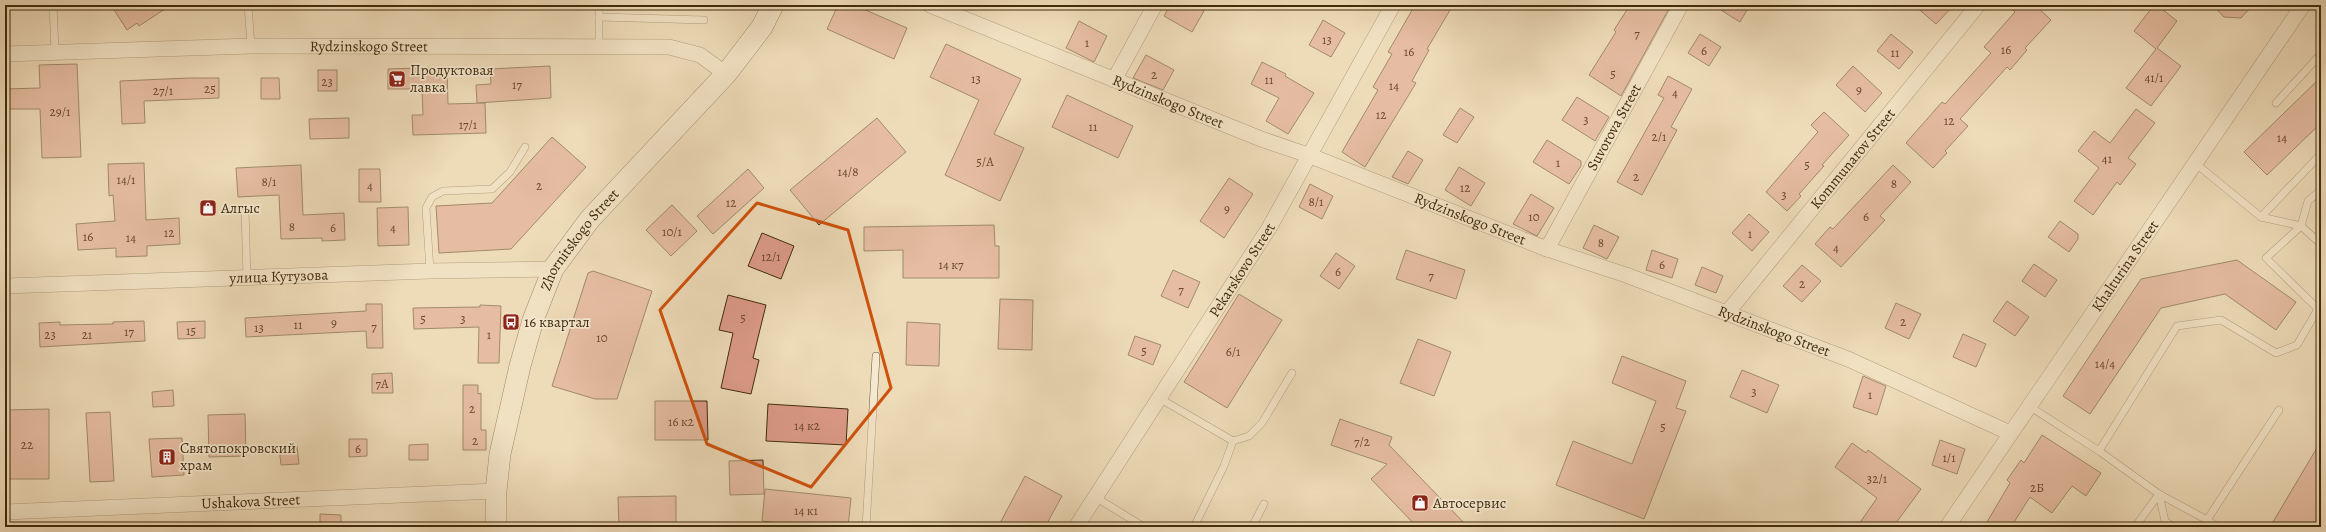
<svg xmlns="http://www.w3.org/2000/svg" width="2326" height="532" viewBox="0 0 2326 532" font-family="Alegreya,serif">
<rect width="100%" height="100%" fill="#eedbb8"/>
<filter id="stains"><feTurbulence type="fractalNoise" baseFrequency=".005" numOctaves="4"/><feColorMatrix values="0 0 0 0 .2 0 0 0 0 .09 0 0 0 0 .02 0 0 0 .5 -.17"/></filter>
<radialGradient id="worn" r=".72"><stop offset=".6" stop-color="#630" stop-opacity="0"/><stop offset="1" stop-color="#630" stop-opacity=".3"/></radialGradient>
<g fill="#dc9a88" stroke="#412c0b">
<path d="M111,5H171L139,26L137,23L127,30Z"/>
<path d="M838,5H854L907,28L894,59L827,29Z"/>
<path d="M1170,5H1193L1204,11L1192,32L1164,16Z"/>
<path d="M1415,5H1453L1427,49L1429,50L1412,81L1416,83L1365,167L1342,152L1378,90L1373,87L1392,54L1388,52Z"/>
<path d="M1630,5H1671L1621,96L1589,75L1616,32L1614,30Z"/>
<path d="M1713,5H1750L1740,22Z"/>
<path d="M1914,5H1954L1936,24Z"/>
<path d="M2008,5H2035L2051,20L2025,48L2027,50L2010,70L2007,67L1960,119L1968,126L1945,151L1947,153L1933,168L1906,143L1942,102L1945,104L1991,53L1984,47L2015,12Z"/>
<path d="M2154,5H2157L2177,21L2157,48L2181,66L2151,106L2126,88L2156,49L2134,31Z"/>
<path d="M2213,5H2253L2241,18L2224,17Z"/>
<path d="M1323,20L1345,33L1331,57L1309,45Z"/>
<path d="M1079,21L1107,36L1094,62L1066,48Z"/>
<path d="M1700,34L1721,47L1709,66L1688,53Z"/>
<path d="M1891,34L1913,52L1899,69L1877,51Z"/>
<path d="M946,44L1021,79L994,134L1024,148L1000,201L945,175L979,100L930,77Z"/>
<path d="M1146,55L1174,70L1163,90L1133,78Z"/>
<path d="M1262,62L1286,74L1285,76L1314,93L1288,134L1266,121L1279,98L1251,84Z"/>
<path d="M77,64L81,157L42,158L40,109H5V89L40,88L39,65Z"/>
<path d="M550,66L551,98L477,103L476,85L491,84L490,69Z"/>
<path d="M1853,66L1882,93L1865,112L1836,85Z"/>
<path d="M418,68H447L448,104L485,103L486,133L413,135L412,115H423L422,89H388V69Z"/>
<rect x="318" y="70" width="19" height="21"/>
<path d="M1668,76L1692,89L1671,127L1677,130L1642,195L1617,182L1664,98L1658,95Z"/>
<path d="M2321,77V123L2267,175L2244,152Z"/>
<path d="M189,78H219V98L144,101L145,123L122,124L120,81Z"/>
<path d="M261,78H279L280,99H261Z"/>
<path d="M1067,95L1133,126L1118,158L1052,127Z"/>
<path d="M1577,97L1609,117L1595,141L1562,120Z"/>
<path d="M1460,108L1474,117L1457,143L1443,135Z"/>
<path d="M2136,109L2155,123L2128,158L2136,164L2120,185L2117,182L2093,215L2074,201L2099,168L2078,151L2094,131L2110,143Z"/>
<path d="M1824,112L1849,135L1822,165L1824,166L1799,194L1801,196L1787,211L1766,192L1818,132L1811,125Z"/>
<path d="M349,118V138L310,139L309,119Z"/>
<path d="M877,118L906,152L819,225L790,190Z"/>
<path d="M552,137L586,167L511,249L439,253L436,206L492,203Z"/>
<path d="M1547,140L1581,161V166L1569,184L1533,162Z"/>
<path d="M1408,151L1423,160L1408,184L1392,177Z"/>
<path d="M144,163L146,220L179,218L180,244L147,246V256L116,257V248L78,250L76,224L115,221L113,195L109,196L108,164Z"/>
<path d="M301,165L303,215L344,213L345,240L322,241V238L281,239L279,195L238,197L236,168Z"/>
<path d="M1893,165L1911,182L1880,216L1885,220L1841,267L1815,244L1830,227L1833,229Z"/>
<path d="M1459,167L1485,183L1471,206L1445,190Z"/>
<path d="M359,169H380L381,202H359Z"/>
<path d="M748,169L764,188L713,234L697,216Z"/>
<path d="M1229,178L1253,194L1224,238L1200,221Z"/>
<path d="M1310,184L1333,196L1322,219L1299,207Z"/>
<path d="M1531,194L1554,208L1537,236L1513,224Z"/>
<path d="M672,205L697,231L671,256L646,230Z"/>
<path d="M408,207L409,245L378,246L377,208Z"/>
<path d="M1749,214L1769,232L1752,251L1732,233Z"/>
<path d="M2060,221L2078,234V239L2069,252L2048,237Z"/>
<path d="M994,225L995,246H999V278H903V250L864,251V227Z"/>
<path d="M1594,225L1619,237L1607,259L1583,248Z"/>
<path d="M762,233L794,246L781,279L748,266Z"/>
<path d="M1406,250L1465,270L1456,299L1396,279Z"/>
<path d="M1652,250L1678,259L1672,278L1646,270Z"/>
<path d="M1336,253L1355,266L1339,289L1320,276Z"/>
<path d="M2237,260L2296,302L2276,330L2225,294L2161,308L2090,414L2063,396L2141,279Z"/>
<path d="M2034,264L2057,280L2045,297L2022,281Z"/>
<path d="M1802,265L1821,281L1802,302L1783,286Z"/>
<path d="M1702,267L1723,276L1716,293L1695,285Z"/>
<path d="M1173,270L1200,282L1188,308L1161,296Z"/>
<path d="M593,271L652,291L617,399H595L552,386L588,273Z"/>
<path d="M1239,294L1282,320L1227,408L1184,382Z"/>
<path d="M728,295L766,305L753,358L759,360L751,394L721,388L733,333L719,330Z"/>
<path d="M1000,299L1033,300L1032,350L998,349Z"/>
<path d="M2007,301L2029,317L2015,336L1993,321Z"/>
<path d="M1896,303L1921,314L1909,339L1885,328Z"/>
<path d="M366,304H382L383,348H367L366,331L246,337L245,318L366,311Z"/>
<path d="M480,305L501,306L499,363H478L479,327L414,329L413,308L480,307Z"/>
<path d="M144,321L145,341L40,347L39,323L60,322V325L113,324V322Z"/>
<path d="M205,321V338L178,339L177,322Z"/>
<path d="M907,322L940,324L939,366L906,365Z"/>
<path d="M1963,334L1986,344L1976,367L1953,357Z"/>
<path d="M1135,336L1161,345L1153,365L1128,355Z"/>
<path d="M1418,339L1451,352L1434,396L1400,383Z"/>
<path d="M1622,356L1686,381L1676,408L1686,411L1644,519L1556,485L1573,441L1632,464L1656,401L1612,383Z"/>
<path d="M1742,370L1779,385L1767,413L1730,397Z"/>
<path d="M392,373L393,393H372V374Z"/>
<path d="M1863,376L1886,386L1877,415L1853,407Z"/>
<path d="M463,385H478V394L481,393V430H486V450H463Z"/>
<path d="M173,390L174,406L153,407L152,392Z"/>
<path d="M655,401H707L708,440H655Z"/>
<path d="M768,404L848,409L846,445L766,441Z"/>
<path d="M49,409V479H5V410Z"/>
<path d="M110,412L114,481L90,482L86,413Z"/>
<path d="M245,414L246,456L209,457L208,415Z"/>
<path d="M1340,419L1392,437L1389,445L1468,527H1417L1371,479L1387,464L1331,445Z"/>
<path d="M2042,435L2101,473L2086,496L2072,486L2052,513L2030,497L2011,527H1995L1987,522L2010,483L2007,480L2021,460L2024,463Z"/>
<path d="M182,438L184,475L152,477L149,439Z"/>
<path d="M349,439H367V456L349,457Z"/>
<path d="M1940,440L1965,449L1957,474L1932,465Z"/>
<path d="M2321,441V527H2270Z"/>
<path d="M1852,443L1866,453L1868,450L1921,489L1893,527H1857L1877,498L1835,467Z"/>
<path d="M428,444V460H409V445Z"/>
<path d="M297,446L299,464L281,465L279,447Z"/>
<path d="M763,460L764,494L730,495L729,461Z"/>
<path d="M1025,476L1062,496L1045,527H998Z"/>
<path d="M765,489L851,498L848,527H812L762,521Z"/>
<path d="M676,496V527H619L618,497Z"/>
<path d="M320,514L341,515V527H320Z"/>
</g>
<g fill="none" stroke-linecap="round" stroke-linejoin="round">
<g stroke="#6c5836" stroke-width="8">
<g id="service">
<path d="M53,5L55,52"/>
<path d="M248,5L251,46"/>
<path d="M599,17L704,20"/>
<path d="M599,46V5"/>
<path d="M2276,103L2321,54"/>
<path d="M2195,163L2261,217L2301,226L2321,244"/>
<path d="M245,211L247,277"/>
<path d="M2261,217L2321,154"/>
<path d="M430,271L426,208L432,197L443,191L492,189L510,172L525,147"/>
<path d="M1159,398L1233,441L1224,466L1194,527"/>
<path d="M2029,406L2099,451L2159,494L2207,520L2279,410"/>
<path d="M1233,441L1249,436L1262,423L1292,373"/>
<path d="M2099,451L2177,326L2221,320L2276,353L2297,345L2318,309L2266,258L2301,226L2308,201L2321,190"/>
<path d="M1095,497L1144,527"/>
<path d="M2207,520L2218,527"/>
<path d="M866,527L876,356"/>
<path d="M1252,527L1264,504"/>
<path d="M2135,527L2159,494L2165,521L2173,527"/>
</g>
</g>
<g stroke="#6c5836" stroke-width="16">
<g id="minor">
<path id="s1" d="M930,5L1261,139L1308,155L1547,249L1626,275L1848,359L2010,433"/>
<path id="s2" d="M5,54L251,46L669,47L700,55L726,74"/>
<path d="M1114,80L1155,5"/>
<path id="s3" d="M1547,249L1681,5"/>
<path id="s4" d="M5,286L430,271L553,269"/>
<path id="s5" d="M1727,313L1978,5"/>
<path id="s6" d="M5,512L496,491"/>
<path id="s7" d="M1076,527L1269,228L1393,5"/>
<path id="s8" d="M1947,527L2303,5"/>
</g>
</g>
<g stroke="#412c0b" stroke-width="22">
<g id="secondary">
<path id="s9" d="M496,527V491L500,454L520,366L533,320L553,269L590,219L726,74L762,27L773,5"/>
</g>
</g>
<use href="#service" stroke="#f4e8d1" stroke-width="7"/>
<use href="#minor" stroke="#f4e8d1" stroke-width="15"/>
<use href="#secondary" stroke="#f4e8d1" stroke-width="21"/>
</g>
<path d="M0 0H2326V532H0ZM757,203L848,230L891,388L811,487L707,444L660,310Z" fill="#eedbb8" fill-opacity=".55" fill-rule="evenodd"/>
<path fill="none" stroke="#cf520c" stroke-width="3" stroke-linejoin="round" d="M757,203L848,230L891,388L811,487L707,444L660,310Z"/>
<defs>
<g id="supermarket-square" transform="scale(0.9)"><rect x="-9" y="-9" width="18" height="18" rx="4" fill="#8f2418" stroke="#f4e8d1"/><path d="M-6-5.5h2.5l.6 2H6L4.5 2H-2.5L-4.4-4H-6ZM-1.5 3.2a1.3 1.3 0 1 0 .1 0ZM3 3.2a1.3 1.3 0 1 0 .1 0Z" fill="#fff"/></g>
<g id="shop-square" transform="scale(0.9)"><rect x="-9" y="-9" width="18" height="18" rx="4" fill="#8f2418" stroke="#f4e8d1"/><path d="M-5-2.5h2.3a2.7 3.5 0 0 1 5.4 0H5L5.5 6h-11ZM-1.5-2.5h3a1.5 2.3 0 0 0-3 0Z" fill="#fff"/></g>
<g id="bus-square" transform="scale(0.9)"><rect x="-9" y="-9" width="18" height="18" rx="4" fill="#8f2418" stroke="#f4e8d1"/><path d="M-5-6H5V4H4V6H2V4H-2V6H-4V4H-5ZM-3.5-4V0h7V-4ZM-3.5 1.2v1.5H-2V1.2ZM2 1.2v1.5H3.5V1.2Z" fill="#fff"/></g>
<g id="building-square" transform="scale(0.9)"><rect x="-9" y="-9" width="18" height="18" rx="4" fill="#8f2418" stroke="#f4e8d1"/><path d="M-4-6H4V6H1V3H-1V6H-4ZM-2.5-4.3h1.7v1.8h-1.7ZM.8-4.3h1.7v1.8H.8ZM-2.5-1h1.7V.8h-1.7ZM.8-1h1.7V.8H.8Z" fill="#fff"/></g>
</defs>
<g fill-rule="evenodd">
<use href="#supermarket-square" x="397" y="79"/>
<use href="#shop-square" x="208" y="208"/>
<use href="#bus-square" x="511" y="322"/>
<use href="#building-square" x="167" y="457"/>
<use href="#shop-square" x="1420" y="503"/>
</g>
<g text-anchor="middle" stroke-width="3.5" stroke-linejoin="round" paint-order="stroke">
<g font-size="13" fill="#68482a">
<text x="1637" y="38">7</text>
<text x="1327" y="44">13</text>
<text x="1087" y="47">1</text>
<text x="2006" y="54">16</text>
<text x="1704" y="55">6</text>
<text x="1409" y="56">16</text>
<text x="1895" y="57">11</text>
<text x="1613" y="78">5</text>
<text x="1154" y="79">2</text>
<text x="2154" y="82">41/1</text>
<text x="976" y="83">13</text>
<text x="1269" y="84">11</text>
<text x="327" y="86">23</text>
<text x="517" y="89">17</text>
<text x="1394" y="90">14</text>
<text x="210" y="93">25</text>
<text x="1859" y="94">9</text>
<text x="163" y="95">27/1</text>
<text x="1675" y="97">4</text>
<text x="60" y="116">29/1</text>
<text x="1381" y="119">12</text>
<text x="1586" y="124">3</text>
<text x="1949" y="125">12</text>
<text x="468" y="129">17/1</text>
<text x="1093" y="131">11</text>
<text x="1659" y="141">2/1</text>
<text x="2282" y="142">14</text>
<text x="2107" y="163">41</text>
<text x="985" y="166">5/А</text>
<text x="1558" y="167">1</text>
<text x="1807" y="169">5</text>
<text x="848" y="176">14/8</text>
<text x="1636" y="181">2</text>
<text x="126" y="184">14/1</text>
<text x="269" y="186">8/1</text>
<text x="1894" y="188">8</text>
<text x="370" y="190">4</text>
<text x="539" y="190">2</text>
<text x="1465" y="192">12</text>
<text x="1784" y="199">3</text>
<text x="1316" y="206">8/1</text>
<text x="731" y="207">12</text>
<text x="1227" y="213">9</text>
<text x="1534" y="221">10</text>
<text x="1866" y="221">6</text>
<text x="292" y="231">8</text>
<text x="333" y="232">6</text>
<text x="393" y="232">4</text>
<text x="672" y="236">10/1</text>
<text x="169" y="237">12</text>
<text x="1750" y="238">1</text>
<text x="88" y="241">16</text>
<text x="131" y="242">14</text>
<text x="1601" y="247">8</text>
<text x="1836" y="252">4</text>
<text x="771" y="261">12/1</text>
<text x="951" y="269">14 к7</text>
<text x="1662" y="269">6</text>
<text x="1338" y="276">6</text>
<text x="1431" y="280">7</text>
<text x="1802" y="288">2</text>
<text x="1181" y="294">7</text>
<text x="743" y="322">5</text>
<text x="423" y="323">5</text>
<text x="463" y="323">3</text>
<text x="1903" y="326">2</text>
<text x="334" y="327">9</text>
<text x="298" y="329">11</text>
<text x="374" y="331">7</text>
<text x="259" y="332">13</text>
<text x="191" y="335">15</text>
<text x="129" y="336">17</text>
<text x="50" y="339">23</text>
<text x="87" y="339">21</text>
<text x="489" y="339">1</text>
<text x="602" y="342">10</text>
<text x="1144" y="355">5</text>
<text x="1233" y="356">6/1</text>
<text x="2105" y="368">14/4</text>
<text x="382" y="388">7А</text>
<text x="1754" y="396">3</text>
<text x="1870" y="399">1</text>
<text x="472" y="413">2</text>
<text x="681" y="426">16 к2</text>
<text x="807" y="430">14 к2</text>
<text x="1663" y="431">5</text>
<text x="475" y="445">2</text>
<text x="1362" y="446">7/2</text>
<text x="27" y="449">22</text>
<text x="358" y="453">6</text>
<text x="1949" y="462">1/1</text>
<text x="1877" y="483">32/1</text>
<text x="2037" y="492">2Б</text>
<text x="806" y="515">14 к1</text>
</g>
<g font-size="15" fill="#412c0b" stroke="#f4e8d1">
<text dy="5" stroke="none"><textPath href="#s2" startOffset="364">Rydzinskogo Street</textPath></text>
<text dy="5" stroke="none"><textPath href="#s1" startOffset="257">Rydzinskogo Street</textPath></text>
<text dy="5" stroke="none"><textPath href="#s3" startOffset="139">Suvorova Street</textPath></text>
<text dy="5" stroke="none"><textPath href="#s5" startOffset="199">Kommunarov Street</textPath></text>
<text dy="5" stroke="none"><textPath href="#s1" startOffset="581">Rydzinskogo Street</textPath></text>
<text dy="5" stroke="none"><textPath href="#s9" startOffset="305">Zhornitskogo Street</textPath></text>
<text dy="5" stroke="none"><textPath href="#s8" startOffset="316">Khalturina Street</textPath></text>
<text dy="5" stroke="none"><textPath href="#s7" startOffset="306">Pekarskovo Street</textPath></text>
<text dy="5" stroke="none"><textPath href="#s4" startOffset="274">улица Кутузова</textPath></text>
<text dy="5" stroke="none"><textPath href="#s1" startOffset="905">Rydzinskogo Street</textPath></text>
<text dy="5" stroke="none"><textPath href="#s6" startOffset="246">Ushakova Street</textPath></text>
</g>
<g font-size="15" fill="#412c0b" stroke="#f4e8d1" text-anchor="start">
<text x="410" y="75">Продуктовая<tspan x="410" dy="17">лавка</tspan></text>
<text x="221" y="213">Алгыс</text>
<text x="524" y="327">16 квартал</text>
<text x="180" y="453">Святопокровский<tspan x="180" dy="17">храм</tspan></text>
<text x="1433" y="508">Автосервис</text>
</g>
</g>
<rect width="2326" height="532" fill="none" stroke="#eedbb8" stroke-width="20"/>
<rect x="6" y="6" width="2314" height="520" fill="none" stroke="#412c0b" stroke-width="2"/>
<rect x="10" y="10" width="2306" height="512" fill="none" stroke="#412c0b"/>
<rect width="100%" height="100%" filter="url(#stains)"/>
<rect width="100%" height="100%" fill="url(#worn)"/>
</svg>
